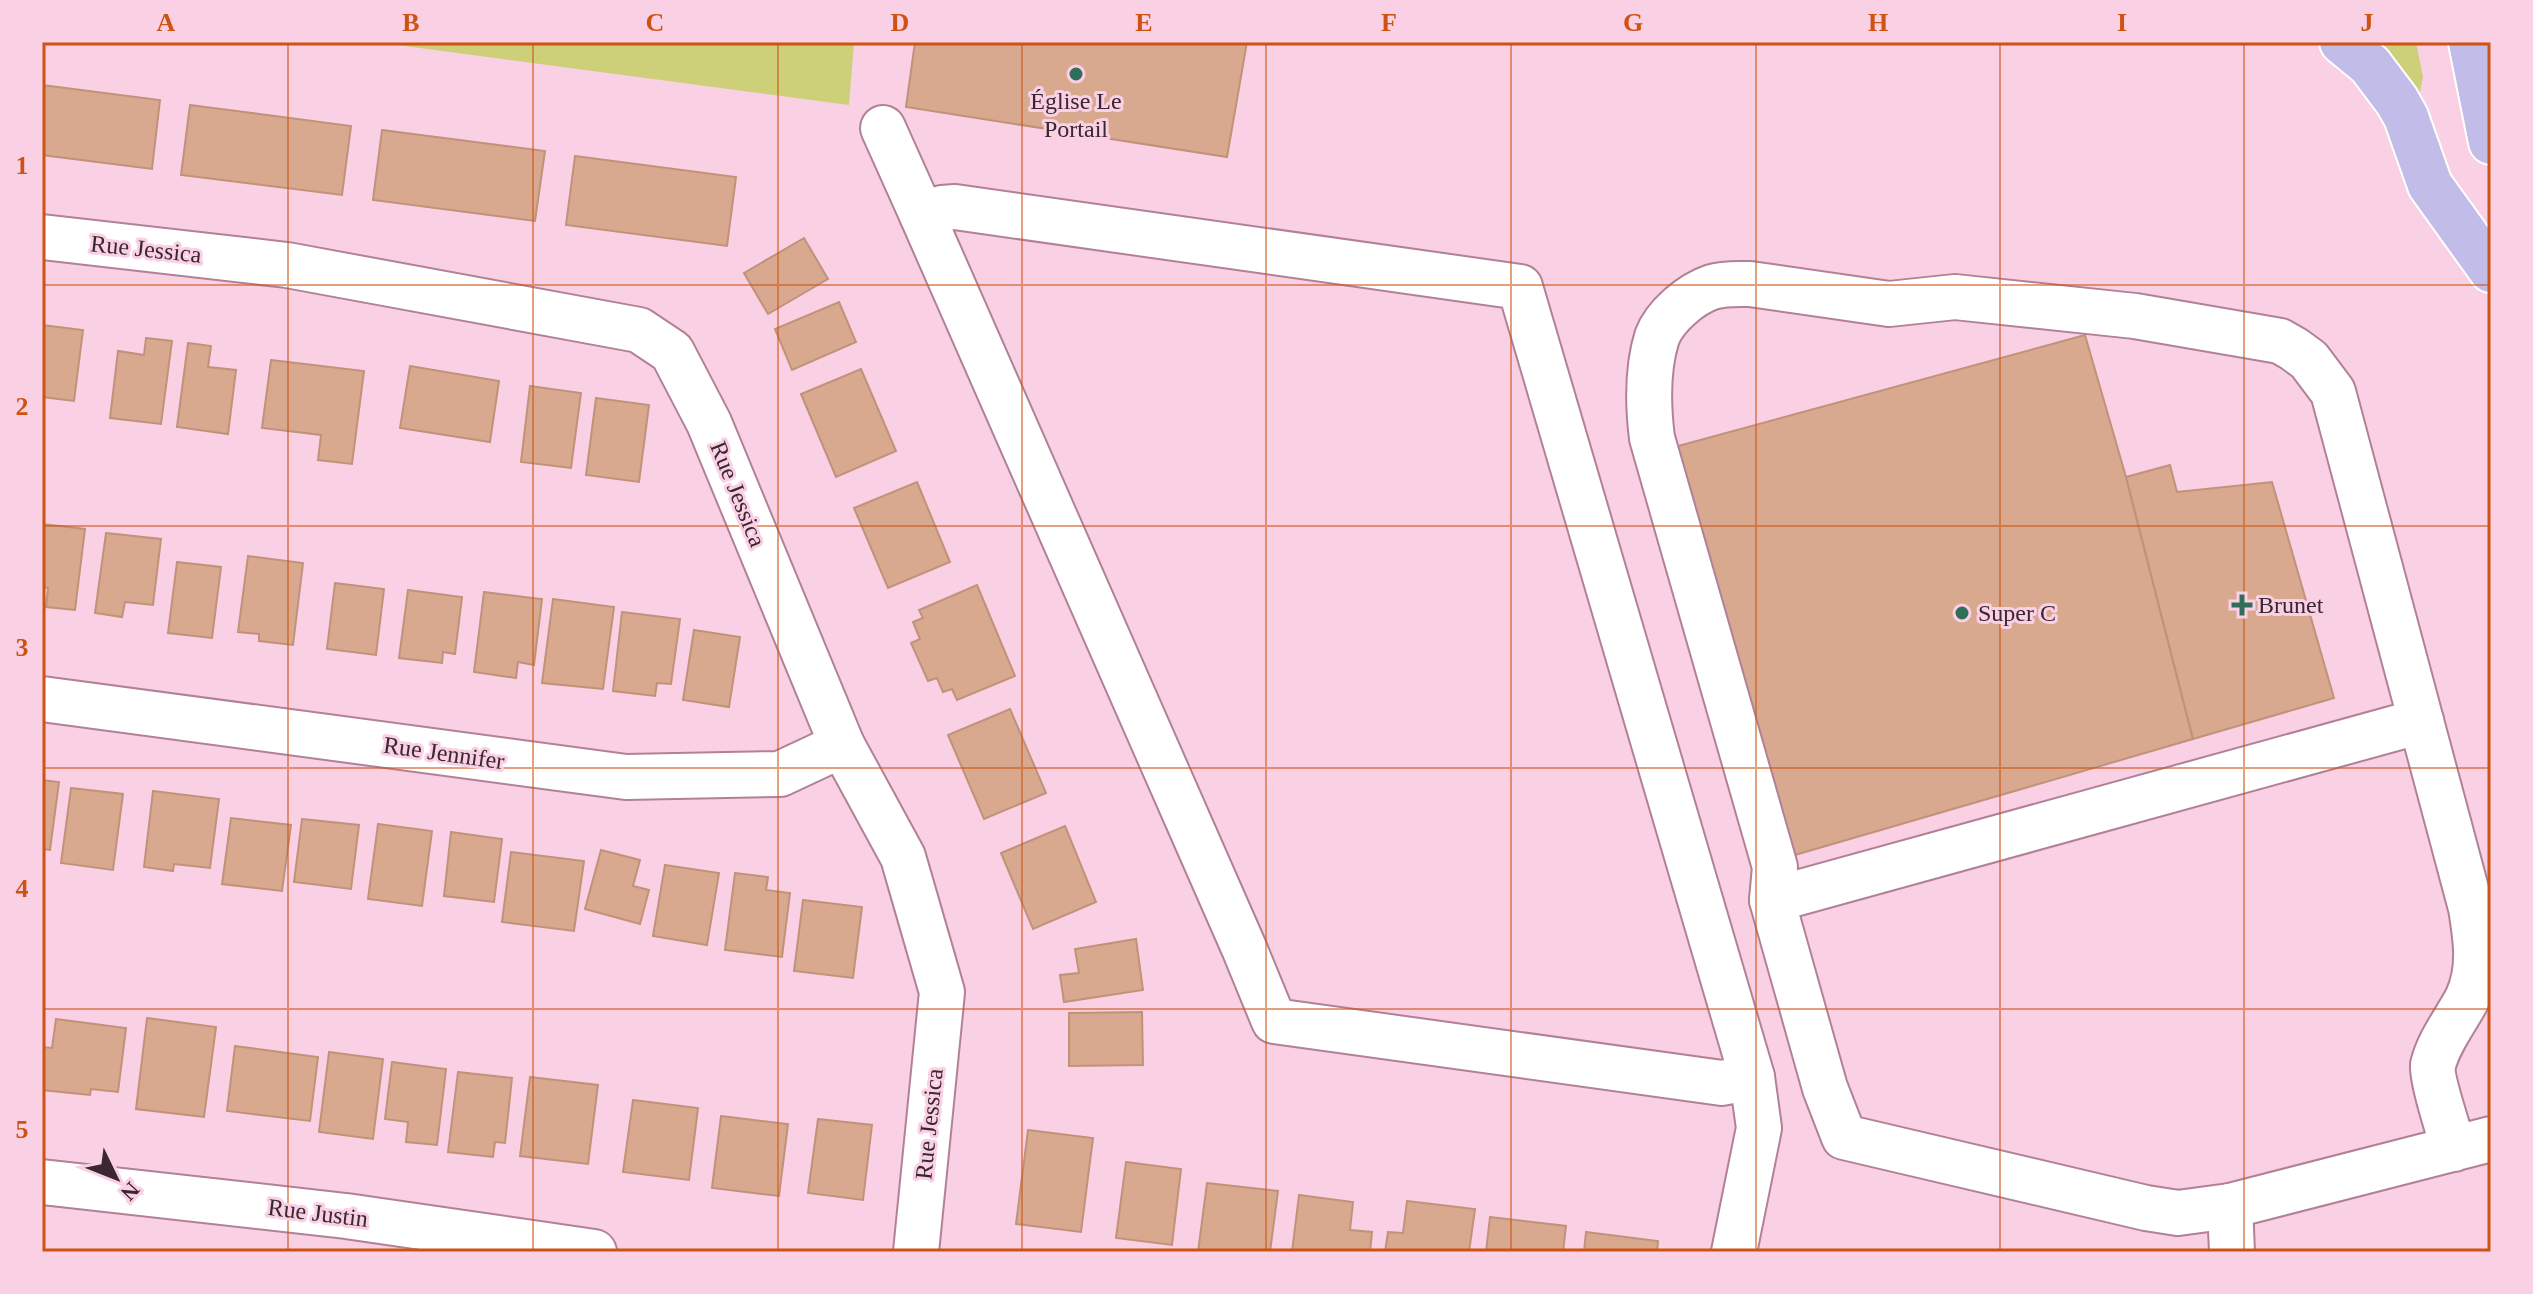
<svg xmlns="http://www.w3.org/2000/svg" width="2533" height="1294" viewBox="0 0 2533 1294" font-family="Georgia,serif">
<rect width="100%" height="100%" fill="#fad0e4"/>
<g fill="#cecf79">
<path d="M375,42H854L849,105Z"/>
<path d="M2371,42H2416L2423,77L2418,101Z"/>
</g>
<g fill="#d8a88f" stroke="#c1927a" stroke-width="2">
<path d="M915,42H1247L1227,157L906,107Z"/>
<path d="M42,85L160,100L152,169L42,155Z"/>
<path d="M190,105L351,126L342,195L181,175Z"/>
<path d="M382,130L545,151L535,221L373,200Z"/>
<path d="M575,156L736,177L727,246L566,225Z"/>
<path d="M804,238L828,279L768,314L744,273Z"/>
<path d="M839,302L856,342L792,370L775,329Z"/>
<path d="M42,325L83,330L74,401L42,397Z"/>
<path d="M2085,335L2126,477L2193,739L1795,855L1671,448Z"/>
<path d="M146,338L172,341L161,424L110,418L118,351L144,355Z"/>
<path d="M188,343L211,346L208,367L236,370L228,434L177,427Z"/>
<path d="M271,360L364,371L352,464L318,460L321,435L262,428Z"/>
<path d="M410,366L499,381L490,442L400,428Z"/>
<path d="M861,369L896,451L836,477L801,394Z"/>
<path d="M530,386L581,393L571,468L521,462Z"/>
<path d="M596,398L649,405L639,482L586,475Z"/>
<path d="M2170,465L2177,492L2272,482L2334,698L2193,739L2126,477Z"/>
<path d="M917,482L950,562L888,588L854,508Z"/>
<path d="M42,524L85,529L75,610L46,607L48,588L42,587Z"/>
<path d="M106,533L161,539L153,605L125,602L122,617L95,613Z"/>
<path d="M248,556L303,563L293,645L259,641V634L238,632Z"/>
<path d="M177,562L221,567L212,638L168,633Z"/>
<path d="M335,583L384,589L376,655L327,649Z"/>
<path d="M977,585L1015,676L957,700L952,689L943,692L937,678L928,681L911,643L920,639L913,622L923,618L919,610Z"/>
<path d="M408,590L462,597L455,654L443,652L442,663L399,658Z"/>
<path d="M484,592L542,599L534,665L518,662L516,678L474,672Z"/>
<path d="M553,599L614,607L603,689L542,683Z"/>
<path d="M622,612L680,619L671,684L657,683L655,696L613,691Z"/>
<path d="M694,630L740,637L729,707L683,700Z"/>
<path d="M1010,709L1046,793L984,819L948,735Z"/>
<path d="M42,780L59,782L50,850L42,849Z"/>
<path d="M71,788L123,794L113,870L61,863Z"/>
<path d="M153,791L219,799L210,868L174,864L173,871L144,867Z"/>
<path d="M231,818L291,825L282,891L222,884Z"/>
<path d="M302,819L359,825L351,889L294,882Z"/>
<path d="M378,824L432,831L422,906L368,899Z"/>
<path d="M1065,826L1096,902L1033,929L1001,853Z"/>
<path d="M451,832L502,839L494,902L444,896Z"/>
<path d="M601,850L640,860L633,886L649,890L640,924L585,909Z"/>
<path d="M511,852L584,861L574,931L502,922Z"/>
<path d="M665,865L719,873L707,945L653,936Z"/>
<path d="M735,873L768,877L766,890L790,893L782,957L725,950Z"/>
<path d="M803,900L862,907L853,978L794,971Z"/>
<path d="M1136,939L1143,990L1064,1002L1060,975L1079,973L1075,949Z"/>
<path d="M1142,1012L1143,1065L1069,1066V1013Z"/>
<path d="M147,1018L216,1027L204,1117L136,1109Z"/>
<path d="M56,1019L126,1028L118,1092L91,1089L90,1095L42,1090V1047L52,1048Z"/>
<path d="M235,1046L318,1057L310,1121L227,1111Z"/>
<path d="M329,1052L383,1059L373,1139L319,1132Z"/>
<path d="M392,1062L446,1069L437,1145L406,1142L408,1122L385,1119Z"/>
<path d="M458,1072L512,1078L505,1143L495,1142L493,1157L448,1152Z"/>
<path d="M530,1077L598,1085L588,1164L520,1156Z"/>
<path d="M633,1100L698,1108L689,1180L623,1172Z"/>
<path d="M721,1116L788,1124L779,1196L712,1188Z"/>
<path d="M818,1119L872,1125L863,1200L808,1193Z"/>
<path d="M1028,1130L1093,1138L1081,1232L1016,1224Z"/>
<path d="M1126,1162L1181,1169L1172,1245L1116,1238Z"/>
<path d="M1207,1183L1278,1191L1270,1252H1198Z"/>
<path d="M1299,1195L1353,1202L1350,1230L1372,1232L1370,1252H1292Z"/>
<path d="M1407,1201L1475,1209L1469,1252H1385L1388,1232L1403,1233Z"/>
<path d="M1490,1217L1566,1226L1563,1252H1486Z"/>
<path d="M1586,1232L1658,1241L1657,1252H1584Z"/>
</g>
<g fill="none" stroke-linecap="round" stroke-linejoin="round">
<g stroke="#b18198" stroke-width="48">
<g id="minor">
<path d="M883,128L922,215"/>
<path d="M955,207L1520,287L1752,1077L1722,1083L1274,1021L1244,948L922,215L942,208Z"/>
<path d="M42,237L287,265L639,330L672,352L709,423L842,745L903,857L942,992L916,1252"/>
<path d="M42,699L626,777L780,774L842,745"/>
<path d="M1772,900L2421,721"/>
<path d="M2454,1149C2449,1133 2431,1077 2433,1065C2439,1041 2456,1020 2467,999C2481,969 2476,939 2471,908L2333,392L2309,360L2294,349L2280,341L2257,337L2135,316L1955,297L1889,304L1750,284C1737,284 1725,283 1712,287C1691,294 1665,316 1657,337C1647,369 1648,406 1652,438L1775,867L1772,900L1825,1088L1844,1137L2146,1208L2178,1213L2230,1206L2491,1139"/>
<path d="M42,1182L346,1216L594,1252"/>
<path d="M2230,1206L2232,1252"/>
<path d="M1734,1252L1759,1128L1752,1077"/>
</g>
</g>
<g stroke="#fff" stroke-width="48">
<g id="major">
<path d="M2342,42L2370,65L2397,101L2406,117L2430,185L2491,270"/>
<path d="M2471,42L2491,142"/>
</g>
</g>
<use href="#minor" stroke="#fff" stroke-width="44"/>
<use href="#major" stroke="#c1bce8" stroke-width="44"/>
</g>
<path fill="none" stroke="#ce5211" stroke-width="2" stroke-opacity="0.55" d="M288,42V1252M533,42V1252M778,42V1252M1022,42V1252M1266,42V1252M1511,42V1252M1756,42V1252M2000,42V1252M2244,42V1252M42,285H2491M42,526H2491M42,768H2491M42,1009H2491"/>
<g fill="#316e59" stroke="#fad0e4" stroke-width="3">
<circle cx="1076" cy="74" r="8"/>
<path d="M2238 593h8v8h8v8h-8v8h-8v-8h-8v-8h8z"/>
<circle cx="1962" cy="613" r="8"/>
</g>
<g text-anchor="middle" stroke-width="6" stroke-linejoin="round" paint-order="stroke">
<g font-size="24" fill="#3a2730" stroke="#fad0e4" text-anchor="start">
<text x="1076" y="109" text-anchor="middle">Église Le<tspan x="1076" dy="28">Portail</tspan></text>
<text x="2258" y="613">Brunet</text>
<text x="1978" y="621">Super C</text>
</g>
<g font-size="24" fill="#3a2730" stroke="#fad0e4">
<text transform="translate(146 249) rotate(6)" y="8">Rue Jessica</text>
<text transform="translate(738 494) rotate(68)" y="8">Rue Jessica</text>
<text transform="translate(444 753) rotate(8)" y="8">Rue Jennifer</text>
<text transform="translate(929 1124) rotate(-84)" y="8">Rue Jessica</text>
<text transform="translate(318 1213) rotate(7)" y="8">Rue Justin</text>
</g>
</g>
<rect width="2533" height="1294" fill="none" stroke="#fad0e4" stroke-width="88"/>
<g transform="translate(116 1178) rotate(133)" stroke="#fad0e4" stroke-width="6" paint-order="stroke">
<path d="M0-6L14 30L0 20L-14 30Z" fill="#3a2730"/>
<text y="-12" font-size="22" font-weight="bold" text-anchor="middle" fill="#3a2730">N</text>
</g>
<rect x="44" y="44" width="2445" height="1206" fill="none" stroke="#ce5211" stroke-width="3"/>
<g font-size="26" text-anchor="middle" font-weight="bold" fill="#ce5211">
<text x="166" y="31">A</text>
<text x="411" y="31">B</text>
<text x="655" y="31">C</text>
<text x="900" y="31">D</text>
<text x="1144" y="31">E</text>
<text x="1389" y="31">F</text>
<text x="1633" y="31">G</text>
<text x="1878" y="31">H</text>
<text x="2122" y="31">I</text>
<text x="2367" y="31">J</text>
<text x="22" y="174">1</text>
<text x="22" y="415">2</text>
<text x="22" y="656">3</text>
<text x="22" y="897">4</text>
<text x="22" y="1138">5</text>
</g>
</svg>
